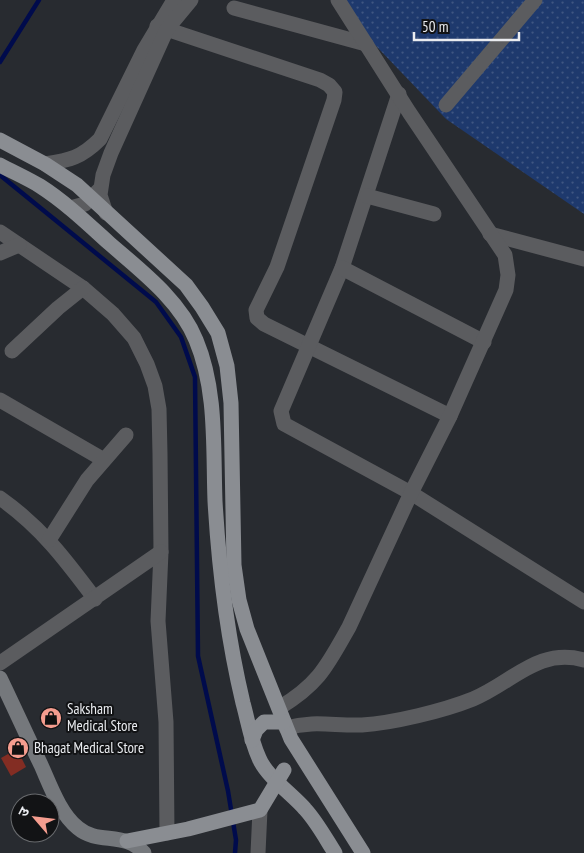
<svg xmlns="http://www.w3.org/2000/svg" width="584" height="853" viewBox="0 0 584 853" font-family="'PT Sans Narrow','Noto Sans Devanagari',sans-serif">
<defs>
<pattern id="park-dots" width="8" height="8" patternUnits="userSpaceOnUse" patternTransform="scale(1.25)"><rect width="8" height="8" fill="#1e396d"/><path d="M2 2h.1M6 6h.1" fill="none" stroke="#3f5682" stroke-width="1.8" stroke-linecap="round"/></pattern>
</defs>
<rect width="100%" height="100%" fill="#282b30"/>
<path fill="url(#park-dots)" d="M332,0H584V214L446,119Z"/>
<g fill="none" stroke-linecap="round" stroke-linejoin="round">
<g stroke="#000b4c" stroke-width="4.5">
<path d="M0,62L39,0"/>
<path d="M0,175L156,302L181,337L195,377L198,656L228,791L236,840L235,853"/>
</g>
</g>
<path fill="#832d23" d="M17,749L26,767L11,776L1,758Z"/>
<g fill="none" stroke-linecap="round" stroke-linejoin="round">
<g stroke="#5b5c5f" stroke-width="15">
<path d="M234,8L366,44"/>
<path d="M157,26L320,80L329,85L335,92L334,100L277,267L256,310L257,318L264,324L450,416"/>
<path d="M399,94L342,268L281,411L284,424L411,493L584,602"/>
<path d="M446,105L535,0"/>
<path d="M367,196L434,214"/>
<path d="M0,232L83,288L113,314L134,338L147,364L155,386L159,409L160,454L161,552L158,621L166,722L167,833"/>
<path d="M490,234L584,259"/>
<path d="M0,253L19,245"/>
<path d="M342,268L484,342"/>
<path d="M12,351L58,308L83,288"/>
<path d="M0,400L104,460"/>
<path d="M0,498C41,527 65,559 95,599"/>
<path d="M49,540L87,480L126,435"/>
<path d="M0,663L161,552"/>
<path d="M279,708C319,684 327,666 349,627L411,493L450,416L506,290L508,275L505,255L409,112L338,0"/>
<path d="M286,728C314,720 334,726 362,725C393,723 443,711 473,699C512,683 538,647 584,660"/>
<path d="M258,853L260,810"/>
</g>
<g stroke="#5b5c5f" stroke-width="15">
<path d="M45,164C70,160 81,158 100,139L144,50L174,0"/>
<path d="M70,208L85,204L100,189"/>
<path d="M106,213L100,195L103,175L111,153L167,29L191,0"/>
</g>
<path stroke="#75787c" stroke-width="15" d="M0,678C14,707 27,736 41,765C50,785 60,814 78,828C98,845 125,831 144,853"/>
<g stroke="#8a8d92" stroke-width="15">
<path d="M0,140L45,164L77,185L186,285L202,307L218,333L227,366L231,403L234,565L239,600L247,629L291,739L363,853"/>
<path d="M0,165C13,172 27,178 40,186C65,202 87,223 109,243C140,270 180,300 196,340C217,390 213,447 215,501C219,570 227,636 243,703C248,721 251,741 259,758C266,776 292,794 305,809C317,822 326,839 335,853"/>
<path d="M252,740L256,730L264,722H284"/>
<path d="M127,841L188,829L260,810L284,770"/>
</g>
</g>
<defs>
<g id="shop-disc" transform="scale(1.125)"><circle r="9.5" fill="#f59d8f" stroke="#121315"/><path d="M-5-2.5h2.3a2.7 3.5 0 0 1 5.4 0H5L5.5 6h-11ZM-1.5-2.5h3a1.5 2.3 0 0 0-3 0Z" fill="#111"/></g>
</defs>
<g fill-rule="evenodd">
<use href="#shop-disc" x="51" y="718"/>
<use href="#shop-disc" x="18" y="748"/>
</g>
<g text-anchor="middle" stroke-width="4" stroke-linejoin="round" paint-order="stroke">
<g font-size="15" fill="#eaecf0" stroke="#121315" text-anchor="start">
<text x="67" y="714">Saksham<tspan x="67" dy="17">Medical Store</tspan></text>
<text x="34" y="753">Bhagat Medical Store</text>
</g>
</g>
<g transform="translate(35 818) rotate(298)"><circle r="24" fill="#121315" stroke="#686a6d"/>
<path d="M0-4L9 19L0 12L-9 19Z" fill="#f59d8f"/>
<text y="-8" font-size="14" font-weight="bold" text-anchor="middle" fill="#eaecf0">उ</text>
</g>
<path d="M414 32v8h105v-8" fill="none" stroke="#eaecf0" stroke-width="2.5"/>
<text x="422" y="32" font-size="15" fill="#eaecf0" stroke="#121315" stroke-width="4" paint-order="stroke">50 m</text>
</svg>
